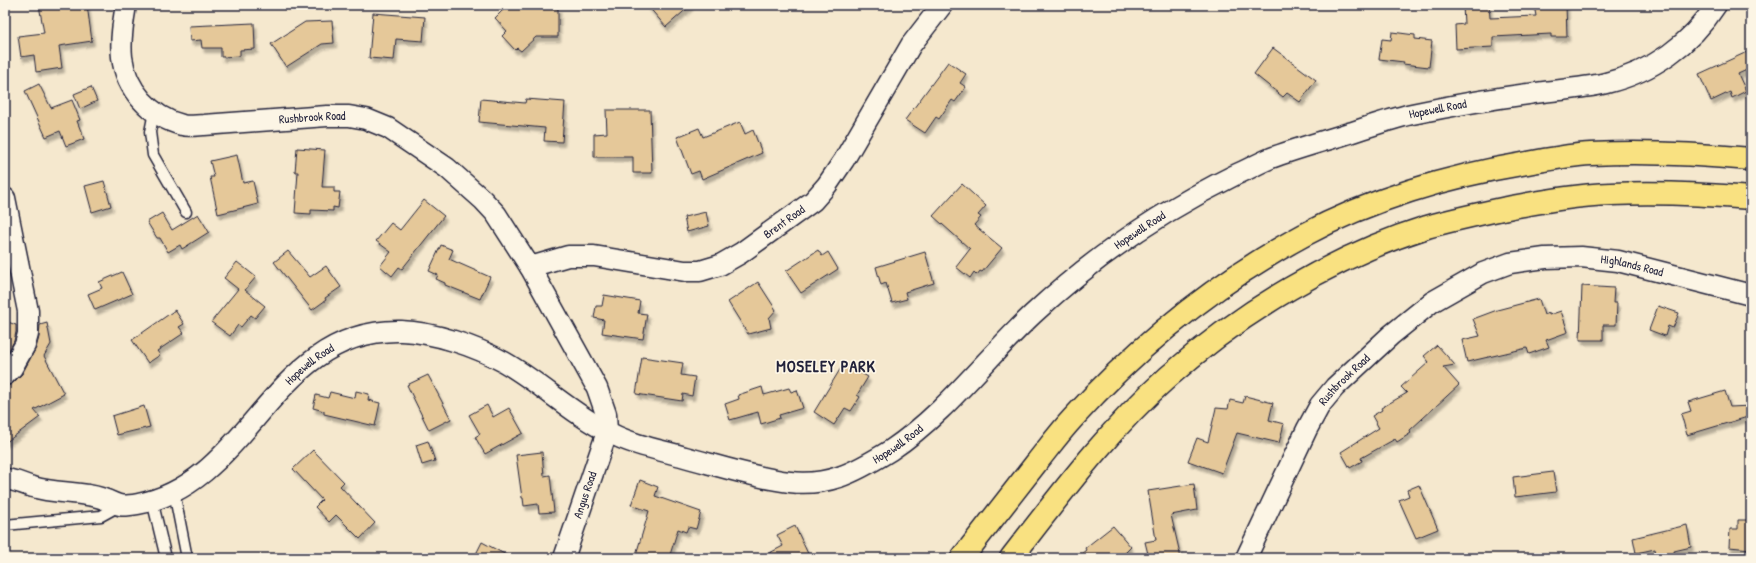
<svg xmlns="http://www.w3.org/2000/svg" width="1756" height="563" viewBox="0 0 1756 563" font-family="'Patrick Hand',sans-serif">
<defs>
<filter id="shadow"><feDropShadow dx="2.5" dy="4.5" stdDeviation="1" flood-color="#0004"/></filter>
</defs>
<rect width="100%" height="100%" fill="#f5e8ce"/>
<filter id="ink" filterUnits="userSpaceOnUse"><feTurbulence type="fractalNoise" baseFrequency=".025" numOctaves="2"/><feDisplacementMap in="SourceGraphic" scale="8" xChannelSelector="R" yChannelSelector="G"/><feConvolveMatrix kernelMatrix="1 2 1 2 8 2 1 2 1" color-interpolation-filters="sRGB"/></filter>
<g filter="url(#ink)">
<g fill="#e5c899" stroke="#22223b" filter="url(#shadow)">
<path d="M39,5H87L92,41L59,46L62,68L36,72L34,55L21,57L18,36L44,33Z"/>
<path d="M508,5H531L533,8H558V37H536L521,51L517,48L515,50L502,36L507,31L495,18Z"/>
<path d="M647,5H691L666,27Z"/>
<path d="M1463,5H1489L1490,18L1536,16L1534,5H1566L1567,37H1551V34L1493,37V47L1456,49L1455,25L1464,24Z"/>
<path d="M373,13L425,17L423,41L396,39L394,60L369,58Z"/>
<path d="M332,21L334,43L322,44L286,67L271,44L305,22Z"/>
<path d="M254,23L255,49L240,50V56L221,57V48H202L201,40L190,41L189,26Z"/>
<path d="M1392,32L1415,35V39L1432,41L1429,67L1403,64L1404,62L1379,59L1382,39L1391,40Z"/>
<path d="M1273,48L1316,80L1300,102L1287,93L1283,97L1254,74Z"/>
<path d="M1747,52L1751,60V68L1738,74L1746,91L1732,98L1730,92L1711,101L1699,74Z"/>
<path d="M948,62L966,74L960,83L966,87L955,102L952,100L939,119L936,117L925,133L905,120Z"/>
<path d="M39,84L51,108L72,100L80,120L77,121L84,139L66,146L60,131L46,137L25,91Z"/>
<path d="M91,87L97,101L80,109L74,94Z"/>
<path d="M481,99L525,103L526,99L565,102L562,142L544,141L545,128L479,122Z"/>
<path d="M606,110H650L652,173H633V157H594V134L607,133Z"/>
<path d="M740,122L745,134L753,130L762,153L702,179L699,171L691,174L677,137L699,128L703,137Z"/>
<path d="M297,148L325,150L322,187H334V192H340L338,208L333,207V211L311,210V214L295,213L298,172H295Z"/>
<path d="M237,155L243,183L253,181L258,204L218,214L210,177H214L210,161Z"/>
<path d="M104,181L111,206L92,212L85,186Z"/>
<path d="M962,184L986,206L978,215L981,217L974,225L1002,248L982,272L980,271L977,275L974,272L970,278L956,267L970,249L933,216Z"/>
<path d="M424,200L444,216L402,269L399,267L392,276L380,266L391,252L376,241L391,223L400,230Z"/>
<path d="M706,212L709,226L687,232L684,217Z"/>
<path d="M162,213L172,230L198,214L209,232L182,249L180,245L168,252L160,238H157L147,222Z"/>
<path d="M441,245L453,250L449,259L490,277L480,299L445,285V283L436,279L438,275L429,271Z"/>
<path d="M818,250L822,256L828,252L838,269L801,293L786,271Z"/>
<path d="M288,251L310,277L326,266L341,287L325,298L326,300L312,310L274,262Z"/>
<path d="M925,252L934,283L905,292L907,299L892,303L886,283L881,285L876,267Z"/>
<path d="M237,262L256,277L245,290L265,306L255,318L251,315L241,327L238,325L230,336L211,322L238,289L224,278Z"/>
<path d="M122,272L132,294L95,310L88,294L102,288L99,282Z"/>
<path d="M758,282L776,310L769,318L771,328L748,334L728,302Z"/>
<path d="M1582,286L1614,288L1613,303H1617L1616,325H1603V340H1580Z"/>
<path d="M604,295L640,301L638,313L647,314L643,339L602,333L604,320L594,318L596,306H602Z"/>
<path d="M1539,299L1544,315L1549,313V315L1561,311L1568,332L1546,340L1549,347L1529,354L1527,348L1467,362L1462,340L1480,336L1473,319L1497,310Z"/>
<path d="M1658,306L1679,313L1673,328L1668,326L1665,336L1649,330Z"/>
<path d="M175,310L184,324L179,327L184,333L157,351L160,355L148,363L132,340Z"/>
<path d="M8,322L16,325V332L14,341L7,354L5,353V330Z"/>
<path d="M47,323L51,344L44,356L64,394L34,410L40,417L5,443V387L13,383L22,374L36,348L39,337L40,325Z"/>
<path d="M1437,345L1455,365L1443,367L1459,385L1410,430L1411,433L1397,442L1395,439L1361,458L1362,461L1350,468L1341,452L1379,428L1372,416L1382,410L1381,408L1407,393L1401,387L1429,362L1424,356Z"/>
<path d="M642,357L683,363L681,375L695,377L692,396L683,394L682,401L636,394Z"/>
<path d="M844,363L868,377L857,395L860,397L851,411L845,408L834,425L814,412Z"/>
<path d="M428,375L451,419L429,430L407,385Z"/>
<path d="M762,387L764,395L789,388L791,392L797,390L803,408L779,415L780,418L761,424L758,412L730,420L725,404L739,399L738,395Z"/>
<path d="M356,391L369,394L368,400L380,403L375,426L324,414V411L313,408L316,395L328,398L330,392L355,398Z"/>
<path d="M1725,391L1730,407L1751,406V416L1687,435L1681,414L1691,411L1688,402Z"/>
<path d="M1245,396L1273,403L1269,420L1284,424L1279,443L1237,433L1222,473L1188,461L1197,438L1208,442L1216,408L1228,409L1230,400L1243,403Z"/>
<path d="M487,405L493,417L509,408L523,433L485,454L475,437L480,434L469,415Z"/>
<path d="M144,406L150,427L117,435L112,416Z"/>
<path d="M428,441L435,461L422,465L416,445Z"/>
<path d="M313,450L344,482L340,486L375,523L360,539L336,515L329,522L315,507L322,500L293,469Z"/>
<path d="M542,452L544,476L550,475L554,512L539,513L538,504L524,506L523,498H522L516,455Z"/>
<path d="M1553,472L1556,492L1515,497L1513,477Z"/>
<path d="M640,480L658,487L655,496L701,512L696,529L688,527L686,532L678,529L669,558H635L649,511L631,505Z"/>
<path d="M1194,484L1197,510L1171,515L1181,558H1149L1145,542L1156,540L1148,491Z"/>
<path d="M1419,485L1438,529L1416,538L1399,500L1409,496L1407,490Z"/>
<path d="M1738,520H1751V549L1729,547L1730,529H1738Z"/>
<path d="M1687,525L1691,547L1674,551L1675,556L1657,558L1655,549L1636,553L1633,538Z"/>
<path d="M795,526L810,558H760L783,546L777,535Z"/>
<path d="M1113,526L1131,547L1120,558H1076L1086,550L1085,548Z"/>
<path d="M482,542L512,558H474Z"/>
</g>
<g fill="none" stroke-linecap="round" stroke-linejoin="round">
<g stroke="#22223b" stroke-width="13">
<g id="service">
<path d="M154,112L150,132L153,155L186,212"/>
<path d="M174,492L187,558"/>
<path d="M152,500L166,558"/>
<path d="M5,525L101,516L119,506"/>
</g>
</g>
<g stroke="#22223b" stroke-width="23">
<g id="minor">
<path id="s1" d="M126,5C123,22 120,40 122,57C126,90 151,117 182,125C189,127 197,125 204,125L327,116H349L366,119L388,128L447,168L483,200L496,214L530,267L597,388L606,414L607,432L564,558"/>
<path d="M5,198L28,311V334L25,345L12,368L5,375"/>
<path id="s2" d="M530,267L568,256H594L685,271H700L720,265L741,253L813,201L827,185L844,160L911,45L942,5"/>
<path id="s3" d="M5,479C16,480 22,484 33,487C55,494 79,491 101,498C120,504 115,508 138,504C252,483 272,328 401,331C433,332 475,346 504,362C541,383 572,414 610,433C633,445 660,450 685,457C719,466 756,478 790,482C806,484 824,482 839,477C857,471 875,460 891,450C946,413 985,359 1033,314C1093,258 1162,211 1235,175C1247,170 1259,163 1271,158C1295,149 1321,142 1346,134C1368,127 1390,119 1412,114C1450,106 1489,99 1528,94C1554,90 1581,89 1606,83C1652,72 1691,44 1716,5"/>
<path id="s4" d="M1246,558L1307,429L1320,405L1335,387L1391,335L1432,302L1483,273L1510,263L1545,258L1581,257L1618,261L1751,295"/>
</g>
</g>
<g stroke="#22223b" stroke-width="25">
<g id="motorway">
<path d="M962,558C987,526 1012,494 1037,462C1049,447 1060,432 1073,418C1139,345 1217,282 1304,235C1369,200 1449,176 1522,164C1545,160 1568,155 1591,154C1645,151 1698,154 1751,159"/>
<path d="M1011,558C1060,495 1108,430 1168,377C1241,312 1334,256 1427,227C1455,219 1484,213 1512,207C1545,201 1578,195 1611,194C1658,192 1704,194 1751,198"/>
</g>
</g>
<use href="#service" stroke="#fcf5e5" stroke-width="10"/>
<use href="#minor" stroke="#fcf5e5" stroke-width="20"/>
<use href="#motorway" stroke="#f9e181" stroke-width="22"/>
</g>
</g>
<g text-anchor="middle" stroke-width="3.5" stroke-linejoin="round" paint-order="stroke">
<g font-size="12" fill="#22223b" stroke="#fcf5e5">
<text dy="4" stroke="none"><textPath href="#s3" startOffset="1650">Hopewell Road</textPath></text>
<text dy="4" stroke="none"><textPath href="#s1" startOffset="279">Rushbrook Road</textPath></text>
<text dy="4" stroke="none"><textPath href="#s2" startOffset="271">Brent Road</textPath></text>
<text dy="4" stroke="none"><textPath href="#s3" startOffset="1326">Hopewell Road</textPath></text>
<text dy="4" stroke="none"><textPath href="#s4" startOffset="533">Highlands Road</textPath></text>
<text dy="4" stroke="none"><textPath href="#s3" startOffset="362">Hopewell Road</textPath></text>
<text dy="4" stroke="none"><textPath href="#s4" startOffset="205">Rushbrook Road</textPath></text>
<text dy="4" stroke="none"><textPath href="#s3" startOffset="1002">Hopewell Road</textPath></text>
<text transform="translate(585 495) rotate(-71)" y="4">Angus Road</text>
</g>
<g font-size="16" font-weight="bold" letter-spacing="1" fill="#22223b" stroke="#fcf5e5">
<text x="826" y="372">MOSELEY PARK</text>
</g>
</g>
<rect width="1756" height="563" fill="none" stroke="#fcf5e5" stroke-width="20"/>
<rect x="10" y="10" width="1736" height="543" fill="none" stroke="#22223b" stroke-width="1.5" filter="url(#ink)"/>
</svg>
